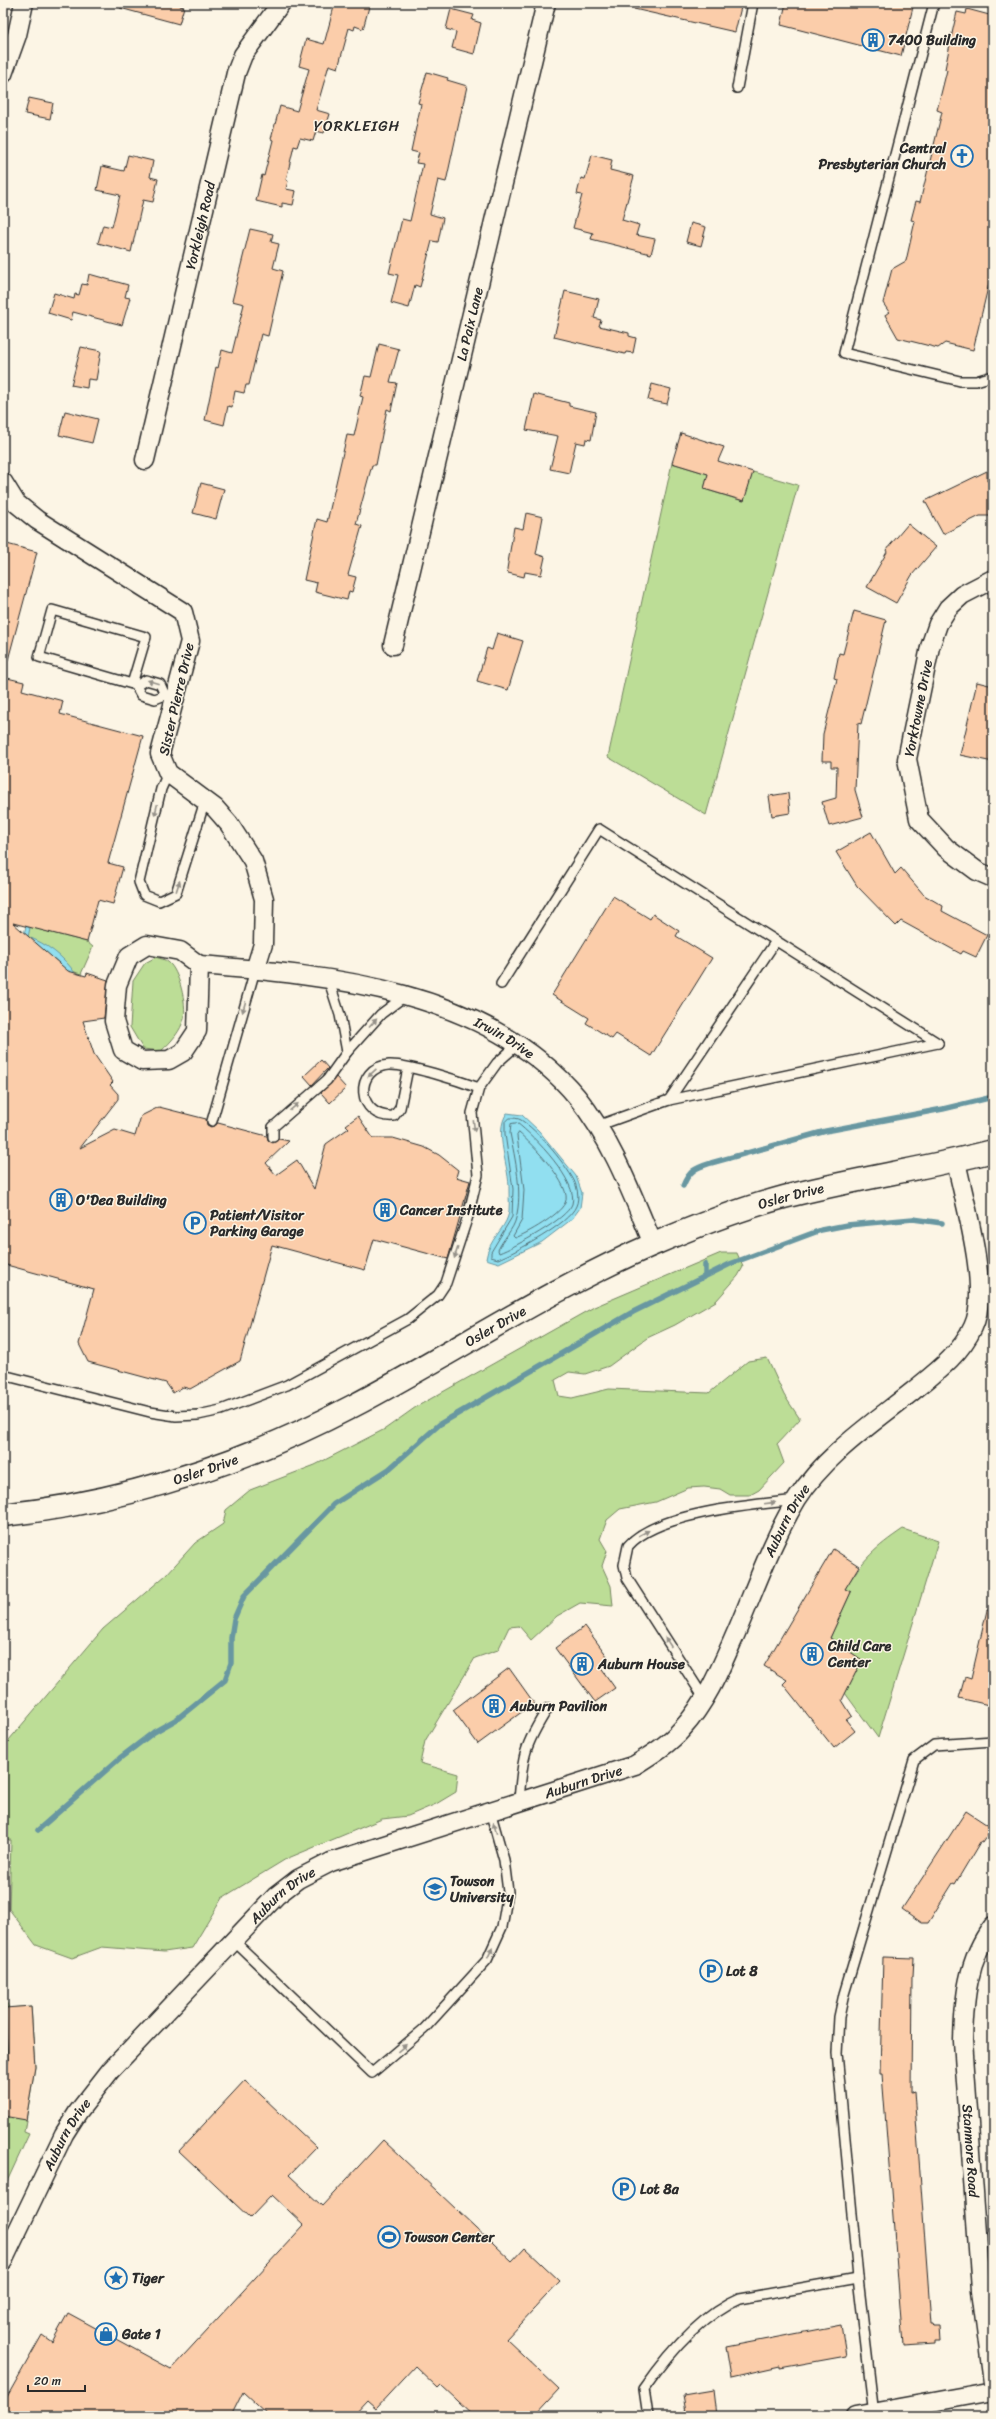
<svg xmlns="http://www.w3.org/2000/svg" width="996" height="2419" viewBox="0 0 996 2419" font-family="Sriracha,sans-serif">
<rect width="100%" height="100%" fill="#fcf5e5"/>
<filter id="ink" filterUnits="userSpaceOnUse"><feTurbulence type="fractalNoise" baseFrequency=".025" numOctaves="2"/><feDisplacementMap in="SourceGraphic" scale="8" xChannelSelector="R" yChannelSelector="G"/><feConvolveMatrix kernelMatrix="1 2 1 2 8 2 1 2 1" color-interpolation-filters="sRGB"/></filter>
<g filter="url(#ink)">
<g fill="#bcdd96" stroke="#748460">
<path d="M672,463L708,474L704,489L743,501L753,472L798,485L706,815L608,757Z"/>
<path d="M26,926L87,942L93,947L81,974L65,969L49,954L29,946Z"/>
<path d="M156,957C160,959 165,959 168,962C179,970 187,1005 184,1018C181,1031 171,1042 161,1051L143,1049L130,1027L133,981L145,963Z"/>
<path d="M721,1253H737L743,1267L738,1276L716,1301L675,1325L647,1338L609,1366L585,1374L569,1372L555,1380L559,1396L572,1398L609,1389L709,1393L748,1361L767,1358L784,1395L800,1419L777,1444L784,1463L759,1490L750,1495H730L720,1489L704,1487L688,1488L656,1502L620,1509L607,1520L600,1539L607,1551L602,1566L611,1586L613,1606L580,1603L557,1616L531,1640L519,1626L509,1627L498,1650L475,1658L425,1741L420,1763L458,1774L456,1792L436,1804L408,1816L382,1819L286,1859L222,1898L192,1948L164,1952L102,1947L72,1958L36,1945L9,1909L11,1840L3,1841V1747L103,1629L166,1575L195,1543L223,1524L226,1510L250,1490L315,1465L385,1429L416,1407L594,1307Z"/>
<path d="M903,1529L938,1541L878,1738L845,1693L862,1660L830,1638L851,1592L845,1589C863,1559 875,1548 903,1529Z"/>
<path d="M3,1995L9,2008L31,2006L35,2067L24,2132L29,2134L3,2190Z"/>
</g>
<g fill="#91dff0" stroke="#6897a1">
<path d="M26,926L30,928L28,937C46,943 64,957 75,973L68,978C61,957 41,951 22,943Z"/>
<path d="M507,1113L522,1115L539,1131L576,1176L582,1193L580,1208L572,1219L542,1242L499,1263L486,1259C489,1239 504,1230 508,1216C510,1209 509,1199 509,1191C510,1167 493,1133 507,1113Z"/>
</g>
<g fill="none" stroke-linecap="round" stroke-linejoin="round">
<g stroke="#54737a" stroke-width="1">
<path d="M509,1118C513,1118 518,1118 521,1120C537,1130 562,1160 572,1177C577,1184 580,1198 576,1206C569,1224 516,1252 498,1259L491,1257V1252L512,1217L513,1189L505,1134V1122Z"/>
<path d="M517,1123C534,1136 579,1182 572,1204C567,1219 515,1247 499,1253L498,1250C502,1240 514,1229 516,1218C523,1192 515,1159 510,1133L511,1124Z"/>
<path d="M519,1133C531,1143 574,1187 565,1203C558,1216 528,1233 515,1238L513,1236L522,1220L524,1190L517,1136Z"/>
</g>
<g stroke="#6897a1" stroke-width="5.5">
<path d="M683,1186C689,1171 695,1168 711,1163L826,1131L943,1109L993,1097"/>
<path d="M705,1264V1276"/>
<path d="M38,1830L120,1758L154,1732L177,1719L225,1680L231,1663V1638L234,1619L244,1596L334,1504L389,1469L440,1424L633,1312L730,1264L821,1230L847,1225L913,1219L942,1223"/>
</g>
</g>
<g fill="#fbcdaa" stroke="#2b2b2b">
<path d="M120,3H180V6L184,7L179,24L120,8Z"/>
<path d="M335,3H370L363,29L355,26L354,30L349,28L338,68L329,65L316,110L330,114L324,133L316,131L313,141L300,138L297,147L294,146L286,180L288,181L286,189L296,191L293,205L282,203V207L256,201L262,175L264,176L273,140L271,139L280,106L297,111L309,69L299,66L306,39L324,44Z"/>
<path d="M635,3H742L735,32L634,9Z"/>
<path d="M786,3H914L901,56L781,25Z"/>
<path d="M451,9L474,15L472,20L481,23L474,54L452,48L456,32L446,29Z"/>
<path d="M967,9L993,16V279H990L973,350L945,343L938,348L898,338L885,315L889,312L883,303L892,269L906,261L915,221L911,220L916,201L920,202L942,112L937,110L947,70L945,69L953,29L957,12L966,14Z"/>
<path d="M427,72L448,78L447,80L467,86L446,182L438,180L430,214L443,218L438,242L432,241L420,287L415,285L409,308L391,303L398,275L389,273L402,219L410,221L423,164L416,163L419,153L411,151L421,104L418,103Z"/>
<path d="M29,98L53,103L50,119L25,114Z"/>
<path d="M128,155L153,161L150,177L158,179L153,202L143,200L131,252L98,243L103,225L112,227L120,195L97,190L102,166L124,171Z"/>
<path d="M592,155L612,160L610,170L634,176L622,220L639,225L636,235L655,239L651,254L591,239L593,233L573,228L582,195L577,194L581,178L585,179Z"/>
<path d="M691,223L706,227L701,246L686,242Z"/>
<path d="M250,229L273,234L271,242L279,244L273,268L283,271L268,336L261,334L249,385H246L244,393L235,391L232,407L228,406L224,425L205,420L216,367L218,368L222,350L232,353L244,304L232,301Z"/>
<path d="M89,274L128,285L125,297L130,298L122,325L73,312L71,320L48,313L54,293L74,299L75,294L79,295L82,284L87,285Z"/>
<path d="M565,291L599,299L594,318L601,320L599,326L629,333V336L636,338L633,353L626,352L625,354L554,337Z"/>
<path d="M379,344L399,349L390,382L397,383L391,411L387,409L376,465H372L356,524L362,526L348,575L356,577L352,592L349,591L347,600L315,592L317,583L304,580L317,519L327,522L347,435L354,436L363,397L360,396L365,376L371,377Z"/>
<path d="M81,347L101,351L96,380L88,379L87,388L71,385Z"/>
<path d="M652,384L671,389L667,404L648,400Z"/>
<path d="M534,394L569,403V406L596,412L591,440L586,439L585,444L576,442L569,473L550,469L558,436L526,430Z"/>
<path d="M65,411L98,419L92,443L59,435Z"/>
<path d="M681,433L724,447L718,461L753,472L744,501L704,489L708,474L672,463Z"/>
<path d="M987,471V481H993V516H980L943,534L925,501Z"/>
<path d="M201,483L224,489L216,519L193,513Z"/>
<path d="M526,513L543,517L536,554L545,557L541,575L525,572L524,577L508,573L507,569L514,527L523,529Z"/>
<path d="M908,524L936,547L912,575L896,603L867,587L887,552L886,550Z"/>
<path d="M3,543L37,552L8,660L3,659Z"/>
<path d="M854,611L886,620L861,724L858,723L855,790L863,817L829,826L822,802L836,798L837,767H831V761H822L823,734L837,679L834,678L839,653L843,654Z"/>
<path d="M497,633L523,641L508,690L477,681L487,648L492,650Z"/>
<path d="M3,677L24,682L22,690L63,701L60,714L143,736L108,863L123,867L113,904L98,900L87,942L13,923L68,971L86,976L87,973L108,980L104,1018L83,1021L94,1054L113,1082L110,1085L118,1094V1099L80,1148L115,1130L135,1136L141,1116L159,1107L206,1119L207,1125L211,1127L218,1123L267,1136L268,1140L273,1143L279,1139L289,1141L266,1163L276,1175L297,1160L314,1189L326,1144L349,1128L346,1125L358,1116L373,1138H393L424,1147L439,1155L458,1170L456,1177L470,1181L448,1259L374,1239L365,1270L272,1245L240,1361L190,1389L183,1387L173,1393L166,1383L88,1362L79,1344L94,1289L3,1264Z"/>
<path d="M977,682L993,686V762L960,755Z"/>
<path d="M788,793L790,813L772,816L769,796Z"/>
<path d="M871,832L895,874L901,868L924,895L943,906L942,911L987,935L976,957L963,951L961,954L901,921L896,926L857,886L836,852Z"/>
<path d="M613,896L650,919L653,914L679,931L676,936L712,958L651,1056L616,1034L612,1039L586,1023L589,1018L552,995Z"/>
<path d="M321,1060L328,1068L312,1085L304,1076Z"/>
<path d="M336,1077L346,1088L330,1103L321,1093Z"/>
<path d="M833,1549L859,1566L845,1589L851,1592L830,1638L862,1660L842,1700L852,1716L846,1720L855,1731L834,1748L783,1684L787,1680L764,1666Z"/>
<path d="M987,1610L993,1611V1706L959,1698L965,1677L971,1679Z"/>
<path d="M585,1626L610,1660L600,1667L615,1688L595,1702L555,1648Z"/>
<path d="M509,1668L534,1703L478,1744L453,1710Z"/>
<path d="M966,1811L992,1828L982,1843L980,1842L955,1884L953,1883L928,1923H922L902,1909Z"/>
<path d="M883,1957L914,1958L913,1976H912L911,2092L914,2091L931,2323H933L934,2326H939L940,2341H934V2344L903,2346L882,2074H880Z"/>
<path d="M31,2006L35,2067L26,2120L3,2116V2096L8,2061L5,2008Z"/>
<path d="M245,2080L316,2147L289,2175L322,2206L383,2140L512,2262L525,2248L560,2281L506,2339L559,2389L534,2416H474L441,2385L438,2388L415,2366L376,2408L367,2400L352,2416H269L243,2392L231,2416H3V2404L42,2335L52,2342L68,2313L171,2369L304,2225L272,2195L250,2218L179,2151Z"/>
<path d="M841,2325L846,2356L780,2368V2366L731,2377L726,2347Z"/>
<path d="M713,2390L716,2416H687L683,2395Z"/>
</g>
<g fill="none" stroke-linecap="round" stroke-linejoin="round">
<g stroke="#2b2b2b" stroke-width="12">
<g id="service">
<path d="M934,3L844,353L960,381H976L993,376"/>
<path d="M737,88L753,3"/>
<path d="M132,684L39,657L52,610L146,637L132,684L136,686L141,695L155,699L165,695L176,699"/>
<path d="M136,686L146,680L160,684L165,695"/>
<path d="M168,773L161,789L139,882L144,895L159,901L176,893L205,801"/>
<path d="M328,978L340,1015L347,1052"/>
<path d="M501,984L599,829L938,1043"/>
<path d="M408,1068L400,1108L394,1116C356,1119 353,1067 389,1065C408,1064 460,1081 479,1088"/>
<path d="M669,1100L938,1043"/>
<path d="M212,1121L255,970"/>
<path d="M597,1126L669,1100L776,941"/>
<path d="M273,1137V1127L327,1080L347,1052L381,1014L405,996"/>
<path d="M3,1375L150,1412L176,1416L198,1415L221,1410L287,1385L408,1319L438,1295L446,1283L468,1216L478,1175L472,1113L479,1088L497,1063L517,1045"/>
<path d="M704,1698L627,1578L624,1565L628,1546C657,1512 753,1505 797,1500"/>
<path d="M519,1802C522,1757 524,1746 548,1708"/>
<path d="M234,1941L372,2073L424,2029L487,1960L502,1927L508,1892L504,1860L490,1811"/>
<path d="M858,2278L874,2415"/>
<path d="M648,2416L644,2389C667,2356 701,2315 739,2299L858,2278L837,2053L839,2017L844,1994L914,1760L934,1745L993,1741"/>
</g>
</g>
<g stroke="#2b2b2b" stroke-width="21">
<g id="minor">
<path d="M3,74L17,35L24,3"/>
<path id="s1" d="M145,460L236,73L243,55L281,3"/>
<path d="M3,482L16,503L37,520L183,612L190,641L160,754L168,773L215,808L229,824L253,861L264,899L263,944L255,970"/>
<path d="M993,579L962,595L948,608L938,624L930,647L907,759L919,819L946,848L977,871L993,878"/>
<path id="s2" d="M393,645L546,3"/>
<path d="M147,945L180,951L199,965L197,1031L183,1052L169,1060L142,1061L123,1050L114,1021L117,985L129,956Z"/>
<path id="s3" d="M199,965C328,975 488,990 577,1097C612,1140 632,1194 653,1244"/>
<path id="s4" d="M993,1926C967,1960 964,2000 963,2041L981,2290L993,2382"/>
<path id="s5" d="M3,2261L64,2134L78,2112L110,2071L276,1896L298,1879L331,1862L635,1765C651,1755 669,1744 682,1729C707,1702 721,1667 736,1633C755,1589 772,1540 797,1499C825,1455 873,1423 913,1391C935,1373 961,1354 973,1327C991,1290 964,1201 956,1161"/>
<path d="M856,2416L993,2391"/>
</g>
</g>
<g stroke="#2b2b2b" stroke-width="25">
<g id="tertiary">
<path id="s6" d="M3,1515C125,1502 244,1463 353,1406C454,1353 549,1289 654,1244C696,1226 740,1209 784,1197C853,1179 924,1169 993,1151"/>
</g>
</g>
<use href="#service" stroke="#fcf5e5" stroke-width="9"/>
<use href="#minor" stroke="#fcf5e5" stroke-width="18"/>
<use href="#tertiary" stroke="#fcf5e5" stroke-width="22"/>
</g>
<defs><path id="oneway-solid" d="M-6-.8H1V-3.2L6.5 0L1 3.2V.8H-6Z"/></defs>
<g fill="#949088">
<use href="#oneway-solid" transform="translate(153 682) rotate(-163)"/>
<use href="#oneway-solid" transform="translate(156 810) rotate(103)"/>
<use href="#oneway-solid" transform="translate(178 886) rotate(-72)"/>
<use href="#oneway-solid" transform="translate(244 1007) rotate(106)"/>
<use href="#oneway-solid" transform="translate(373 1023) rotate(-48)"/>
<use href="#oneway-solid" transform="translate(372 1073) rotate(137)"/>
<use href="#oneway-solid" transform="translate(294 1107) rotate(-41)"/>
<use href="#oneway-solid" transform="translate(474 1126) rotate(83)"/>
<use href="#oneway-solid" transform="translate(456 1253) rotate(108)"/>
<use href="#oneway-solid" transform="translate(770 1503) rotate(-7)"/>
<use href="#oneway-solid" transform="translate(644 1533) rotate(-27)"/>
<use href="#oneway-solid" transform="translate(668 1642) rotate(-123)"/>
<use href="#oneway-solid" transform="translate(495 1828) rotate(-106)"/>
<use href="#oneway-solid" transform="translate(490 1953) rotate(-65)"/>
<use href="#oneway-solid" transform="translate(402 2048) rotate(-40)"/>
</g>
</g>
<defs>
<g id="building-ring" transform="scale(1.15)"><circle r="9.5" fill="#fcf5e5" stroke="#1f6fb2" stroke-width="1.5"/><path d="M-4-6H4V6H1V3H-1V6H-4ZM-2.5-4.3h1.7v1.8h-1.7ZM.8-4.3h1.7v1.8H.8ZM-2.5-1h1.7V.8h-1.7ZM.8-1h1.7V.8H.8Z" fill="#1f6fb2"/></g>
<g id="church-ring" transform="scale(1.15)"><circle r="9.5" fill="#fcf5e5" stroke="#1f6fb2" stroke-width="1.5"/><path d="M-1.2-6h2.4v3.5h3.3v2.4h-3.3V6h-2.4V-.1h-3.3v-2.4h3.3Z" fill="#1f6fb2"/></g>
<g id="parking-ring" transform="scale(1.15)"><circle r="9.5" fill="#fcf5e5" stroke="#1f6fb2" stroke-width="1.5"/><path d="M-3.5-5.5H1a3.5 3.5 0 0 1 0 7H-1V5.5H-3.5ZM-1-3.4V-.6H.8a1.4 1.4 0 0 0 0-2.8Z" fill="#1f6fb2"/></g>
<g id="university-ring" transform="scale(1.15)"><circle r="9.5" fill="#fcf5e5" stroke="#1f6fb2" stroke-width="1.5"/><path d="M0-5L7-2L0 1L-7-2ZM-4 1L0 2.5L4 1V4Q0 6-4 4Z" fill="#1f6fb2"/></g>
<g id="stadium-ring" transform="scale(1.15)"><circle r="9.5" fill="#fcf5e5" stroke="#1f6fb2" stroke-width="1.5"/><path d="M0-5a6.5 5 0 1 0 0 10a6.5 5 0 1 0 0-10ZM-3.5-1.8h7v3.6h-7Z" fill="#1f6fb2"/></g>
<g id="sight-ring" transform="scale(1.15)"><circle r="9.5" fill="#fcf5e5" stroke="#1f6fb2" stroke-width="1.5"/><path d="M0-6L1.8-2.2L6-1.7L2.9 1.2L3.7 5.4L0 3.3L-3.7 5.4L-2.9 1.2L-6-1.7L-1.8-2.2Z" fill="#1f6fb2"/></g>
<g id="shop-ring" transform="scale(1.15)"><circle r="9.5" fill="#fcf5e5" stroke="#1f6fb2" stroke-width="1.5"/><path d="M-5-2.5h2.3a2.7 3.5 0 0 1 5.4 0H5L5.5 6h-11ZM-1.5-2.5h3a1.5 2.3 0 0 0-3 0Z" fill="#1f6fb2"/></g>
</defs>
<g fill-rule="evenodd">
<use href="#building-ring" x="873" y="40"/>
<use href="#church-ring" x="962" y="156"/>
<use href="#building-ring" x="61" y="1200"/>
<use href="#building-ring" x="385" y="1210"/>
<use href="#parking-ring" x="195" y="1223"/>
<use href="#building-ring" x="812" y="1654"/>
<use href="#building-ring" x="582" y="1664"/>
<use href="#building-ring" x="494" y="1706"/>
<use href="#university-ring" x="435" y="1889"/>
<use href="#parking-ring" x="711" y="1971"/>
<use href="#parking-ring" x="624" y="2189"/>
<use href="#stadium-ring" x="389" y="2237"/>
<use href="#sight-ring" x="116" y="2278"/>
<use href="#shop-ring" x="106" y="2334"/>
</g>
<g text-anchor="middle" stroke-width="3" stroke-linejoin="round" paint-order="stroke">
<g font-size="14" font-weight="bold" fill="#2b2b2b" stroke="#fcf5e5" text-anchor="start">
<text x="888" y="45">7400 Building</text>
<text x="946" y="153" text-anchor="end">Central<tspan x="946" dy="16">Presbyterian Church</tspan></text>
<text x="76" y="1205">O'Dea Building</text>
<text x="400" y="1215">Cancer Institute</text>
<text x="210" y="1220">Patient/Visitor<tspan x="210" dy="16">Parking Garage</tspan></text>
<text x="828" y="1651">Child Care<tspan x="828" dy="16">Center</tspan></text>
<text x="598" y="1669">Auburn House</text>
<text x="510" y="1711">Auburn Pavilion</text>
<text x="450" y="1886">Towson<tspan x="450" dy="16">University</tspan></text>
<text x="726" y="1976">Lot 8</text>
<text x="640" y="2194">Lot 8a</text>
<text x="404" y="2242">Towson Center</text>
<text x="132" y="2283">Tiger</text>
<text x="122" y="2339">Gate 1</text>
</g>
<g font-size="14" fill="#2b2b2b" stroke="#fcf5e5">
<text dy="5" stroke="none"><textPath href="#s1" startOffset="241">Yorkleigh Road</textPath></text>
<text dy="5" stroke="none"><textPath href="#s2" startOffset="330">La Paix Lane</textPath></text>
<text transform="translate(176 699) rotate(-77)" y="5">Sister Pierre Drive</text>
<text transform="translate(918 708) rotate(-79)" y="5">Yorktowne Drive</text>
<text dy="5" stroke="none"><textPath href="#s3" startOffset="317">Irwin Drive</textPath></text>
<text dy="5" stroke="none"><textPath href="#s6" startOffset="856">Osler Drive</textPath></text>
<text dy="5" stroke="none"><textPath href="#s6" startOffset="532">Osler Drive</textPath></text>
<text dy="5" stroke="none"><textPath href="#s6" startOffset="208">Osler Drive</textPath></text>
<text dy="5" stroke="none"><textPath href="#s5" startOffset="1138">Auburn Drive</textPath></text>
<text dy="5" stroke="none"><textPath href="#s5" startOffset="790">Auburn Drive</textPath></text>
<text dy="5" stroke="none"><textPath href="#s5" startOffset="466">Auburn Drive</textPath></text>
<text dy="5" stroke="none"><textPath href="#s5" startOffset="142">Auburn Drive</textPath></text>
<text dy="5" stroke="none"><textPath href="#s4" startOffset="231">Stanmore Road</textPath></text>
</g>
<g font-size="15" letter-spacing="1" fill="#2b2b2b" stroke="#fcf5e5">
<text x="357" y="131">YORKLEIGH</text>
</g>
</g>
<rect width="996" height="2419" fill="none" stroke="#fcf5e5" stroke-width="16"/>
<rect x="8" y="8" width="980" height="2403" fill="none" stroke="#2b2b2b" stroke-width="1.5" filter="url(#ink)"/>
<path d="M28 2385v6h57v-6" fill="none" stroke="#2b2b2b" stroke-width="2"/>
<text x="34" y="2385" font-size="12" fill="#2b2b2b" stroke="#fcf5e5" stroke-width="3" paint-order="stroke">20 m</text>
</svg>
